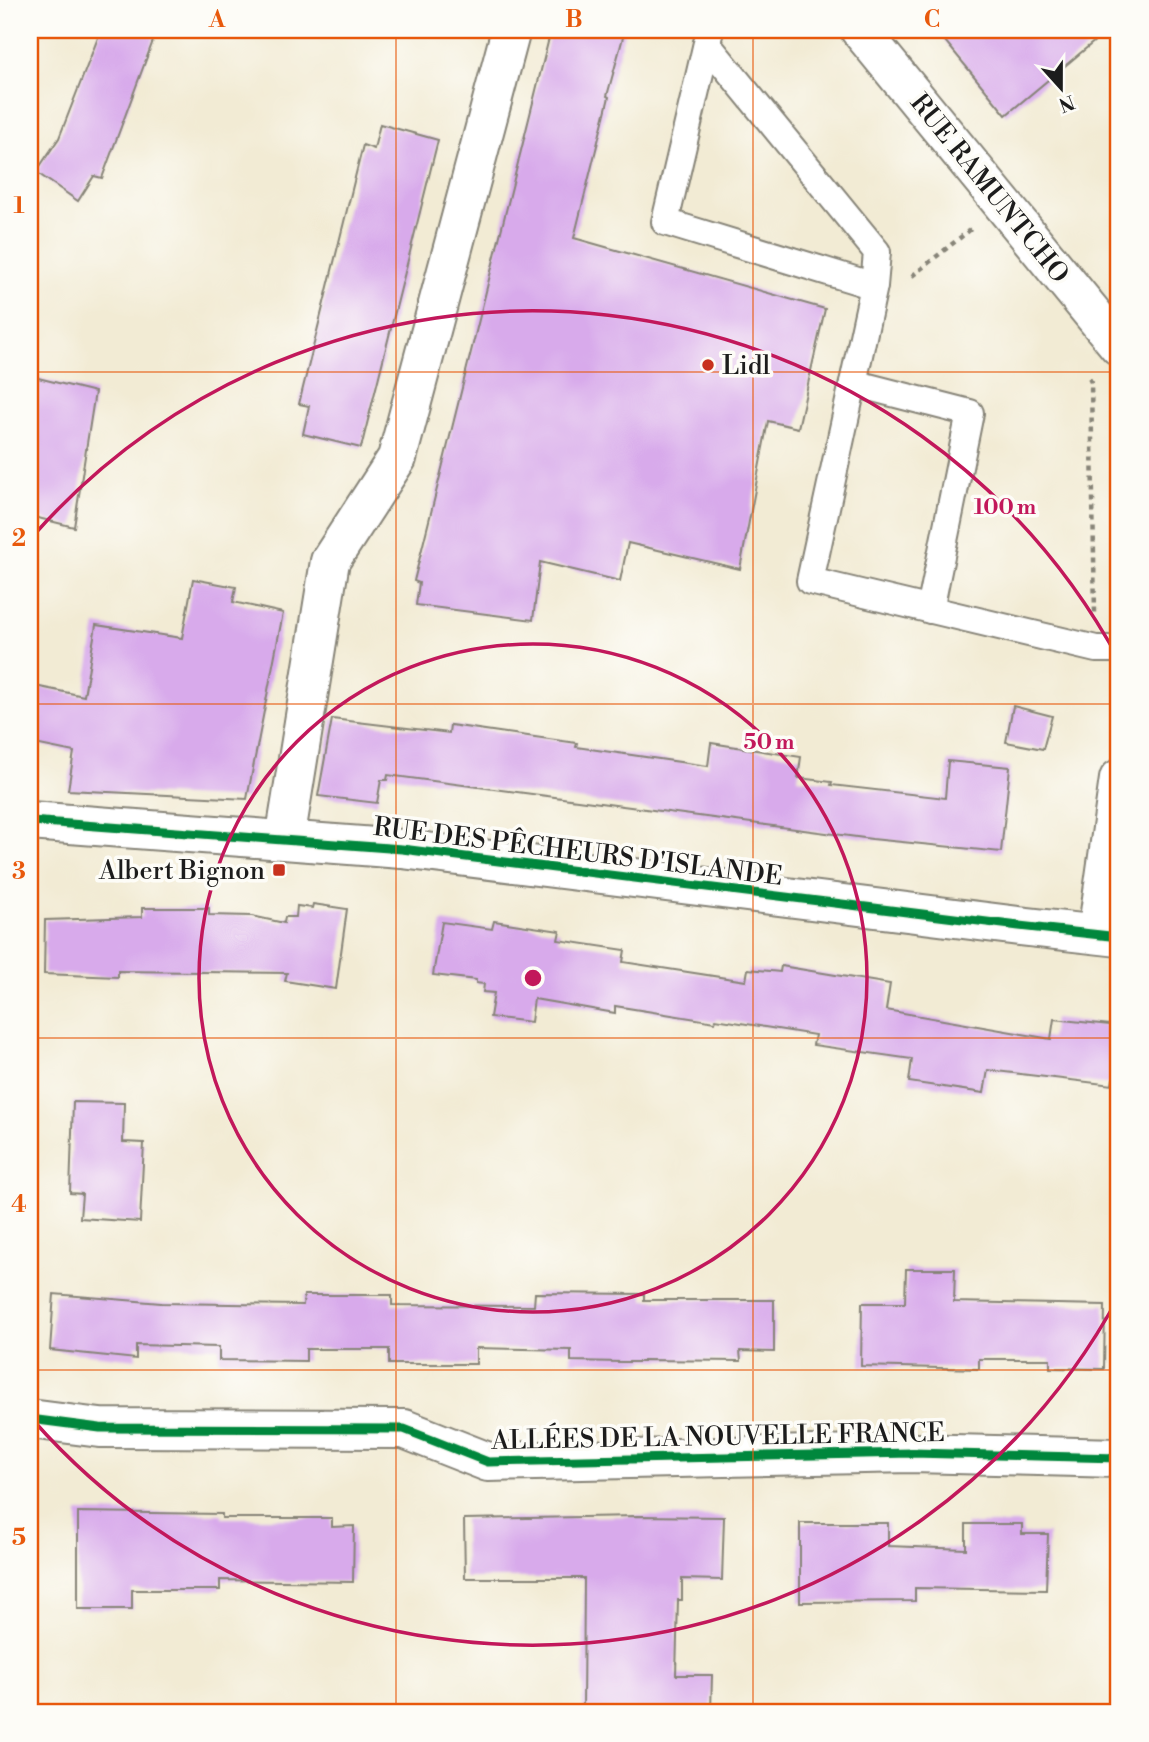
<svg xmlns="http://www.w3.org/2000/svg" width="1149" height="1742" viewBox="0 0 1149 1742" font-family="'Libre Bodoni',serif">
<rect width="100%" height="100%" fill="#fdfcf7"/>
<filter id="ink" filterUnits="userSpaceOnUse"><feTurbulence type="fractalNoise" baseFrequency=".0143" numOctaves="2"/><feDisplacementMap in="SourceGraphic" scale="14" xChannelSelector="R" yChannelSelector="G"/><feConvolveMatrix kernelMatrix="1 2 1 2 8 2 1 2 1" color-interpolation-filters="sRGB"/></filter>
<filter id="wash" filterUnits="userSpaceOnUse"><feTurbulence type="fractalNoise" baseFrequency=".00686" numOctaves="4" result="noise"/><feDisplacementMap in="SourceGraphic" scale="28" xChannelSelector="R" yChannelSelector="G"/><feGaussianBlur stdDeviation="1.57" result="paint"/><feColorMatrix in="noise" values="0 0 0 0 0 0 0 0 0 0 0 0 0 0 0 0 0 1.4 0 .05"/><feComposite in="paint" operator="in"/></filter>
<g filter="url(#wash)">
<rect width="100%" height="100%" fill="#f2ebd4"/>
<g id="blocks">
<g fill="#d8aaeb">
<path d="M101,30H157L102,178L94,176L78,201L36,172L59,138Z"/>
<path d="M551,30H625L607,96L609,97L574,238L825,309L798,428L768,421L740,569L628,543L620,581L540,562L533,620L416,605L419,583L414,581Z"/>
<path d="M936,30H1108L1006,115Z"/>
<path d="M380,124L438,140L361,448L303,434L309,406L299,404L363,145L374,149Z"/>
<path d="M30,376L95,392L74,527L30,516Z"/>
<path d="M193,579L236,587L233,602L283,613L247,799L68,790L74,752L30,743V685L84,696L96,625L182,638Z"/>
<path d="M1013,706L1052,716L1043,749L1006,742Z"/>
<path d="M332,719L449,733L450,725L577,743L576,747L708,766L711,743L801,757L798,778L832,782L831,785L945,798L948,761L1010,767L1001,852L872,839L388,775L387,780H381L377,803L318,796Z"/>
<path d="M313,904L347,909L336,989L285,981L287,973L118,971V977L44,974L45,920L142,917V908H209V915L252,916L284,923L285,917H296L297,906L312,908Z"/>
<path d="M494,921L560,931L558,940L625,950L623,962L746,981L748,969L780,972L781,966L890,984L886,1010L1051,1039L1054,1019L1119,1026V1079H1113L1112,1085L988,1070L984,1093L909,1082L912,1059L813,1045L815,1035L716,1019L715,1022L615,1006V1013L534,999L531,1022L490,1017L494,993L483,992L484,984L476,983V980L433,975L442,922L492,929Z"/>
<path d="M73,1102L124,1103L123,1142L144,1143L140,1222L80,1218L82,1194L70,1193Z"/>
<path d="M906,1269H955L954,1302L1105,1305L1104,1369L1050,1368V1359H979V1369L861,1366L862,1303H905Z"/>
<path d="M535,1293L644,1294V1300H774V1352L740,1351L741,1361L643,1360V1362H622L571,1361V1350L476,1348V1364H389V1349H306V1361L219,1360V1347L136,1345V1359L50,1350L54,1294L161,1303L303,1305L304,1295H392V1305L534,1306Z"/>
<path d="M78,1512L222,1514V1518H332V1527L354,1526L353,1582L220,1580V1590H132V1609H78Z"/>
<path d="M638,1516L724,1517L722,1580L682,1579V1600H678L676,1675H712L711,1712H583L584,1578H465L464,1519Z"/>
<path d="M800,1523H888V1546L966,1549V1524H1022V1534H1048L1046,1590L915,1588V1601L800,1602Z"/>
</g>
</g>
</g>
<g filter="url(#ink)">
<use href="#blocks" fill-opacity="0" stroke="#878478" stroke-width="2"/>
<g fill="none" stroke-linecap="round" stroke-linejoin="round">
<g stroke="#878478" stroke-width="30">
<g id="service">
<path d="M710,30L665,222L874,286L810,581L1096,649H1119"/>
<path d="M707,44L877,252L874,286"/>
<path d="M853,383L970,413L930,610"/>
</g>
</g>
<g stroke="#878478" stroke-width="42">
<g id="minor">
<path d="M860,30L1119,346"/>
<path d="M30,821L402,849L1019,926L1119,937"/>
<path d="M285,840L330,561L397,458L511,30"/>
<path d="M1097,934L1119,779"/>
<path d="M30,1419L100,1428L404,1429L488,1462L912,1453L1119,1458"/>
</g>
</g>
<g stroke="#878478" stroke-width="4.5" stroke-dasharray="5 5" stroke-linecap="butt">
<path d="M912,276L971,229"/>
<path d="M1089,378L1091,382L1095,614"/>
</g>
<use href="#service" stroke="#fff" stroke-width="26"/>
<use href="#minor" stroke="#fff" stroke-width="38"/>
<g stroke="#fdfcf7" stroke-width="13">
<g id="cycleway">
<path d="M30,821L402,849L1019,926L1119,937"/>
<path d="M30,1419L100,1428L404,1429L488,1462L912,1453L1119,1458"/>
</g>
</g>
<use href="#cycleway" stroke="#00873e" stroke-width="9"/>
</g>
</g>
<path fill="none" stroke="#e8590c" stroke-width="2" stroke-opacity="0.55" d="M396,30V1712M753,30V1712M30,372H1119M30,704H1119M30,1038H1119M30,1370H1119"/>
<g fill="none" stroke="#c2185b" stroke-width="3.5">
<circle cx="533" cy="978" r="334"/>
<path d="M1119 1296A667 667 0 0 1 33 1420M33 536A667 667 0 0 1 1119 660"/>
</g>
<g fill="#c8321e" stroke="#fdfcf7" stroke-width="2.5">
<circle cx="708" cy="365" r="7"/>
<rect x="272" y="863" width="14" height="14" rx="3.5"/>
</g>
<g text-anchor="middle" stroke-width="7" stroke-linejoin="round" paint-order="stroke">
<g font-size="26" fill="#1c1c1c" stroke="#fdfcf7">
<text transform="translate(990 188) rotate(51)" y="9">RUE RAMUNTCHO</text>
<text transform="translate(578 851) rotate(7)" y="9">RUE DES PÊCHEURS D'ISLANDE</text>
<text transform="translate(718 1436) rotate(-1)" y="9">ALLÉES DE LA NOUVELLE FRANCE</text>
</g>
<g font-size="26" fill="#1c1c1c" stroke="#fdfcf7" text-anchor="start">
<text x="722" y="374">Lidl</text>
<text x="265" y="879" text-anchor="end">Albert Bignon</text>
</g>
</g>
<circle cx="533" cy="978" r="10" fill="#c2185b" stroke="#fdfcf7" stroke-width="3.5"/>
<g font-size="21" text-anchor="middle" font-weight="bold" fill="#c2185b" stroke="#fdfcf7" stroke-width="7" stroke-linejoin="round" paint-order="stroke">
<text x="1005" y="514">100 m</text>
<text x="769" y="749">50 m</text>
</g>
<rect width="1149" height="1742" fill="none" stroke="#fdfcf7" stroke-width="77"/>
<g transform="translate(1061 88) rotate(159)" stroke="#fdfcf7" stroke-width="5" paint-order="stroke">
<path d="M0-5L12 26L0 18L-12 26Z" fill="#1c1c1c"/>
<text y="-10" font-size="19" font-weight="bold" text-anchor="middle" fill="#1c1c1c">N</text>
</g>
<rect x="38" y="38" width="1072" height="1666" fill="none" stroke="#e8590c" stroke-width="2.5"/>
<g font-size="23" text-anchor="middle" font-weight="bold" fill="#e8590c">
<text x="217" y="27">A</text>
<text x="574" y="27">B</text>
<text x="932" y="27">C</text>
<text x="19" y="213">1</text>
<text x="19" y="546">2</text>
<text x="19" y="879">3</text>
<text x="19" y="1212">4</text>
<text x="19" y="1545">5</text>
</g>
</svg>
